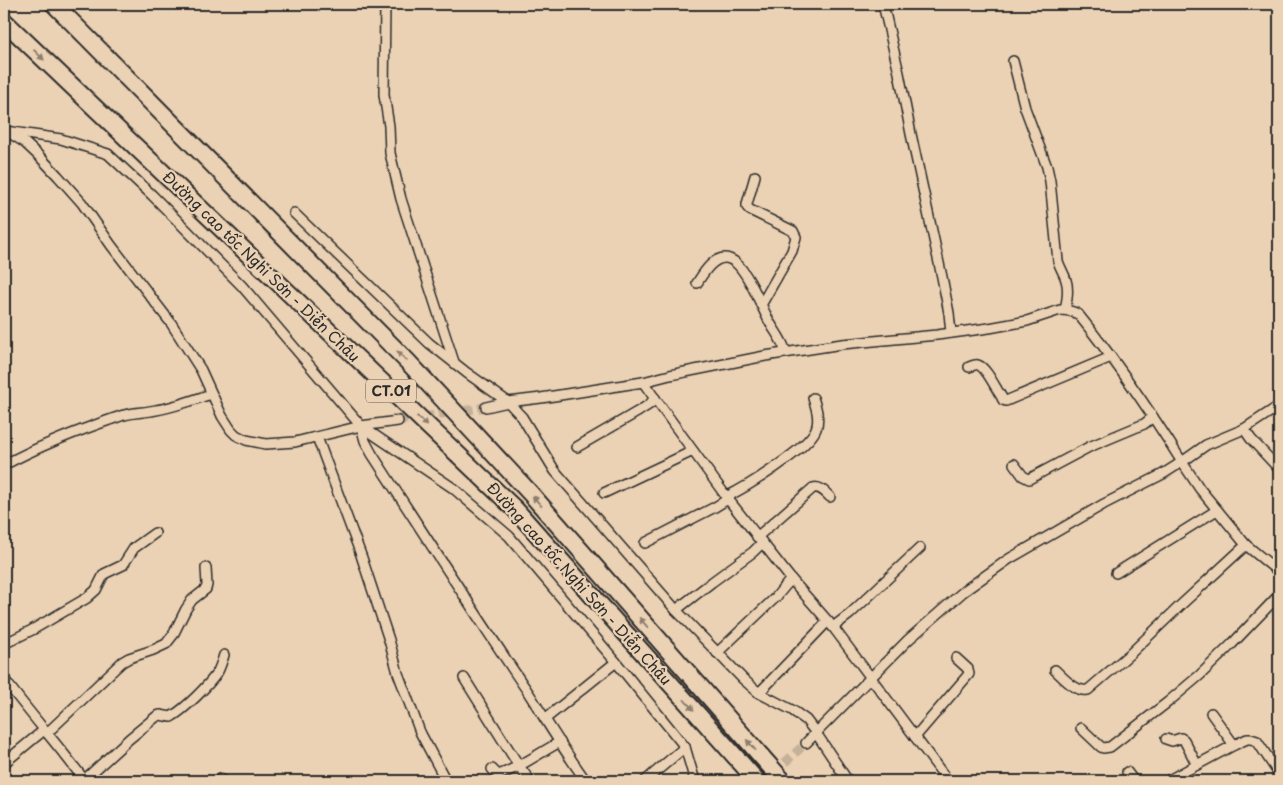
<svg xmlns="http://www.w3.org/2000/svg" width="1283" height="785" viewBox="0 0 1283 785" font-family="'Playpen Sans',sans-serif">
<rect width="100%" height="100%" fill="#ecd2b4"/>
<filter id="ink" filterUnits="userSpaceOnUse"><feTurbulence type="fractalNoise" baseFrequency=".02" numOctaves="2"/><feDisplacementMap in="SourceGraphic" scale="10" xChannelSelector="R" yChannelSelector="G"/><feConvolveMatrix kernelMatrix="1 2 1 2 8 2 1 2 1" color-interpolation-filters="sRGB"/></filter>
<g filter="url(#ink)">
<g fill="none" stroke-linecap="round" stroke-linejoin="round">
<g stroke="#c5b199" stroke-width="9" stroke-dasharray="9 4.5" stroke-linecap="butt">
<path d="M398,421L486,407"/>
<path d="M765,781L806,743"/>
</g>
<g stroke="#2b2b2b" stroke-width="12">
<g id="minor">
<path d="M385,4L384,95L389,126L390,153L401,199L454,362"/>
<path d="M883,4L899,73L911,134L942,277L949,313L951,333"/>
<path d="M1013,61L1025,108L1047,167L1050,181L1058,261C1060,268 1064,273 1066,280C1069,289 1067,301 1065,310"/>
<path d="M5,131L61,139L108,154L152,195L242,286L361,426L453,488L509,536L616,662L685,747L695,781"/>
<path d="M11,134L24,142L40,157L58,176L82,203L111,245L171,323L201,370L222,416L231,430L236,435L246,440L266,444L295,442L361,426L398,421"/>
<path d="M755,176L747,204V207L750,210L793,231L796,237L792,251L761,305"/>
<path d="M294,213L429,343L467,373L508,402L522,417L555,471L676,610L743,679L759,693L792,710L806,720L816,733L848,781"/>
<path d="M697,283C703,274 712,258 725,258C728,258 732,260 735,262C748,273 760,303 768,319C774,331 783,340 786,353"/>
<path d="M969,367C972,366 975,364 978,365C986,367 996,389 1001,396L1003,400L1006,401L1111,357"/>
<path d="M643,382L728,499L791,579L833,627L948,781"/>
<path d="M486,407L508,402L541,398L643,382L670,375L765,356L842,344L937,335L989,328L1027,321L1060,310C1067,310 1072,311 1078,314C1116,361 1150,411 1182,462L1206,445L1244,429L1279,406"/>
<path d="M361,426L365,441L372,454C424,534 475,614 528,692C547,722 565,752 586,781"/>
<path d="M1244,429L1251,439L1279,469"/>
<path d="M317,437L361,555L389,640L398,673L420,732L446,781"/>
<path d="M577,447L639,411L650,404L655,398"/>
<path d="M1014,464L1023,476L1029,479L1089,447L1144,424L1153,417"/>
<path d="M4,465C39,446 80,430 118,417C130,412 143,413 156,410C175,407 193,400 211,394"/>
<path d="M604,493L693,451"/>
<path d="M726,497C747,487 808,449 816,429C820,419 816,407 813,398"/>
<path d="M757,537L813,488C820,486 825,492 830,497"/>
<path d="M645,543L715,507L728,499"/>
<path d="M1116,573L1217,510"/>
<path d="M676,610L712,582L753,552L762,543"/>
<path d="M833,627L850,614L920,548"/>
<path d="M4,644L32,630L87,598L96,590L104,574L123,565L134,548L155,533"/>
<path d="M717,653L776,597L791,579"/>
<path d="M1055,670C1063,677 1076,693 1088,690L1131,653L1182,604L1246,545"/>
<path d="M464,678L519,766L530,781"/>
<path d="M4,679C30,714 59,746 85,781"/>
<path d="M759,693L828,621"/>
<path d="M1211,713L1234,745"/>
<path d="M545,719L616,662"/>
<path d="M1081,728L1101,747L1103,748L1110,747L1168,702L1200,675L1232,644L1279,595"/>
<path d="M47,733L122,662L129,658L153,650L166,644L173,635L186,609L192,600L206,589L207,585L206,568"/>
<path d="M915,737L969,674L968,669L956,658"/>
<path d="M1166,739L1172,741L1181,738L1184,740L1197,765"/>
<path d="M806,743L908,640L964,591L1009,559L1104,504L1163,474L1182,462L1200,489L1246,545L1279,572"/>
<path d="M4,763L44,730"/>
<path d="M492,769L498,775C520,768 539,753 560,742"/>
<path d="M1127,772L1134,781"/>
<path d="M220,779L224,781"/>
<path d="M84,780L129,739L157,716L160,715L171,717C185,709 208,686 217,673C220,668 222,661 224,655"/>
<path d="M645,781L685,747"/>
<path d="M1167,781L1234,745L1247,739H1251L1257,741L1279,774"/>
</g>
</g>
<g stroke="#2b2b2b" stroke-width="20">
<g id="motorway">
<path d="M54,4L409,363L531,494L783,781"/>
<path d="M4,21L515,509L757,781"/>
</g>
</g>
<use href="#minor" stroke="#ecd2b4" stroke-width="9"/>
<use href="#motorway" stroke="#ecd2b4" stroke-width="16"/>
</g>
<defs><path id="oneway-solid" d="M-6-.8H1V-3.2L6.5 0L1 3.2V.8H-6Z" transform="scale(1.25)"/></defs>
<g fill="#8c7e70">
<use href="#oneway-solid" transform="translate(39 55) rotate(44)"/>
<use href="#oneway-solid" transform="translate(402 356) rotate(-135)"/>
<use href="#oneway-solid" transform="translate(422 421) rotate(44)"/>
<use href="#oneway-solid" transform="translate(537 501) rotate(-131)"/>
<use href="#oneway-solid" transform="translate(644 623) rotate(-131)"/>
<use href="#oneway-solid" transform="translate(689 705) rotate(48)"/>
<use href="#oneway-solid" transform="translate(751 745) rotate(-131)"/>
</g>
</g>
<g text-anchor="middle" stroke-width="4.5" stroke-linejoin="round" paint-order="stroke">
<rect fill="#ecd2b4" stroke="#655d54" stroke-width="1" x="366" y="379.5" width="50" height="23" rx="4"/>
<g font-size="14" font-weight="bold" fill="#2b2b2b">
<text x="391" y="396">CT.01</text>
</g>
<g font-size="15" fill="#2b2b2b" stroke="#ecd2b4">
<text transform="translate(261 267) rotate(44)" y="5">Đường cao tốc Nghi Sơn - Diễn Châu</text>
<text transform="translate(579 584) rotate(48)" y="5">Đường cao tốc Nghi Sơn - Diễn Châu</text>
</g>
</g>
<rect width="1283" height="785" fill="none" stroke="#ecd2b4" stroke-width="20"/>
<rect x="10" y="10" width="1263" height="765" fill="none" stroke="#2b2b2b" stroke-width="2" filter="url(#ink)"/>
</svg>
